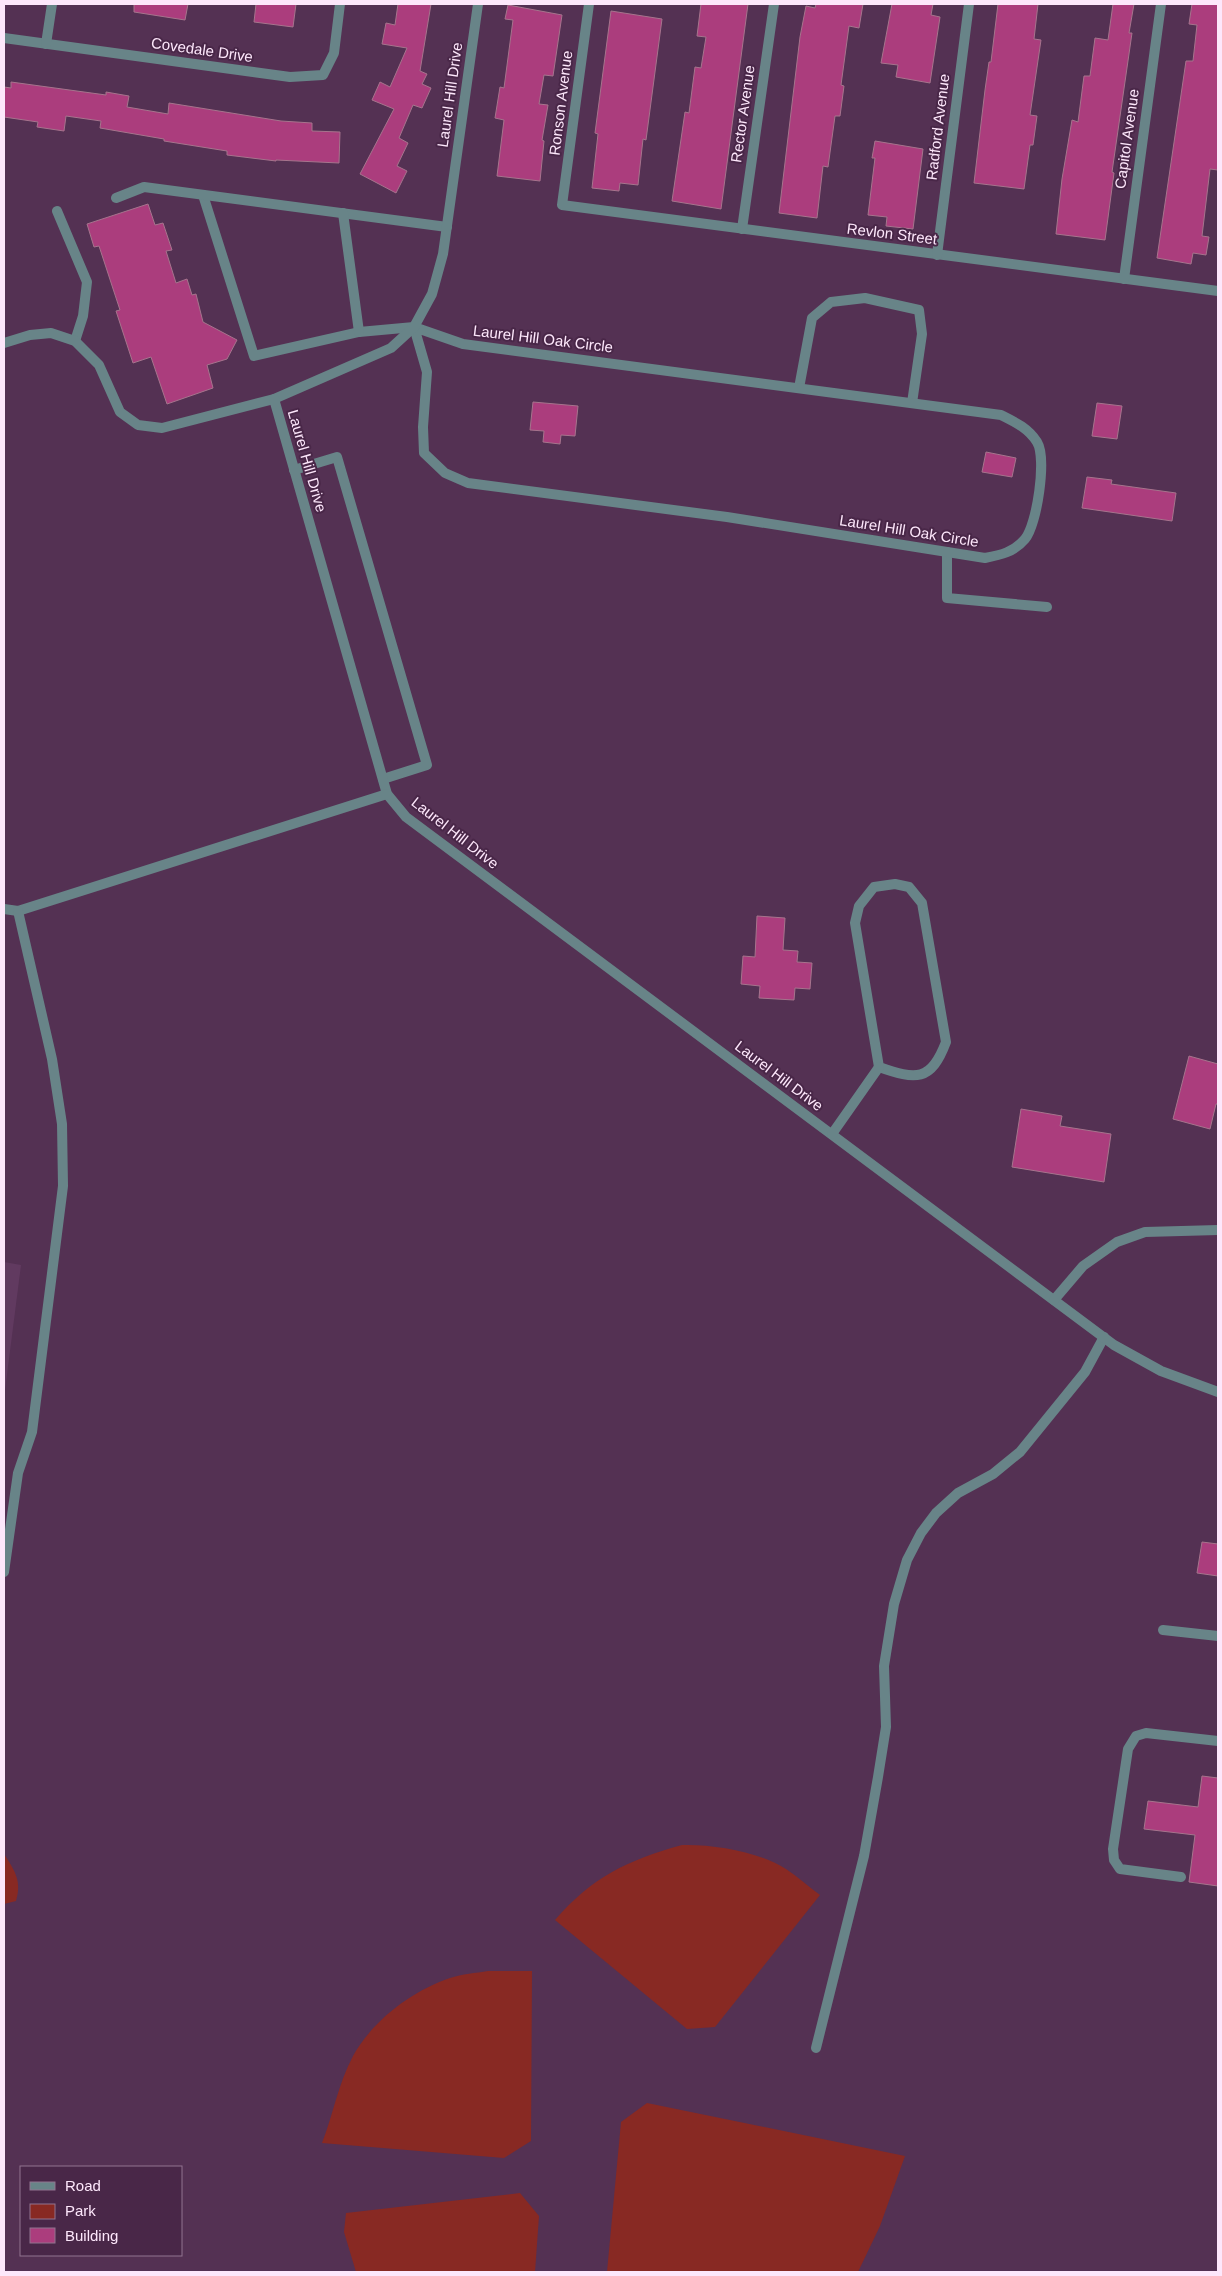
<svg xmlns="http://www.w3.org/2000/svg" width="1222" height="2276" viewBox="0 0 1222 2276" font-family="Helvetica,sans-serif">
<rect width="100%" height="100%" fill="#543153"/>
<path fill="#613a60" d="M4,1262L21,1265L4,1398Z"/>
<g fill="#882923">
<path d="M682,1845C714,1844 759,1852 786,1869C798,1877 809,1887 820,1895L715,2027L687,2029L555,1920C592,1877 628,1860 682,1845Z"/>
<path d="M4,1854C15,1871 22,1881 16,1901L4,1904Z"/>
<path d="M488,1971H532L531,2141L504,2158L322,2143C333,2115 338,2084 353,2056C373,2020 412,1991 450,1978C462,1974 476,1973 488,1971Z"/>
<path d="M647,2103L905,2156L880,2226L858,2272H607L621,2122Z"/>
<path d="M520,2193L539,2216L535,2272H356L344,2232L346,2213Z"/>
</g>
<g fill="#ab3d7d" stroke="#a6748d">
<path d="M134,4H188L185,20L134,12Z"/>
<path d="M256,4H296L293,27L254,22Z"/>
<path d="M398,4H431L420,71L427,74L422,84L431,88L422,108L413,105L399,138L408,143L397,166L407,171L396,193L360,174L394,109L372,100L380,82L390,87L407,48L382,44L386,23L395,25Z"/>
<path d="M701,4H748L721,209L672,201L685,112L689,113L695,67L701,68L706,37L697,36Z"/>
<path d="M816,4H863L859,28L849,26L841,85L844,86L840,116H835L828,167L823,166L817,218L779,213L800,37L806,6L815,8Z"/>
<path d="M892,4H933L931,15L940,17L930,83L896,77L898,65L881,63Z"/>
<path d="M998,4H1038L1034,39L1041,40L1030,115L1037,116L1033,145H1030L1024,189L974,183L985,90L989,62H991Z"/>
<path d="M1113,4H1134L1129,33H1132L1112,172L1114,173L1105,240L1056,234L1062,179L1072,120L1078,122L1084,76H1090L1095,38L1108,40Z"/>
<path d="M1192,4H1218V170L1210,169L1202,236L1209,237L1206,255L1193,253L1191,264L1157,258L1186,61H1193L1197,25L1189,24Z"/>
<path d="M508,5L562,15L553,76L544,75L539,104L548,105L542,140L544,141L540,181L497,176L504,120L495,118L500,87L504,88L513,20L505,19Z"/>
<path d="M611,11L662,19L646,140L643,139L638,185L620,183L619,191L592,188L598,134L595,133Z"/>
<path d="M11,82L106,95V92L129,96L127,107L168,114L169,103L281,121L312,123V131L340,132L339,163L276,160V161L227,155V151L164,141V139L100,128L101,121L66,116L64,131L37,127L38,122L4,117V87L11,88Z"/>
<path d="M875,141L923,149L913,229L886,226L887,217L868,215L875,158H872Z"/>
<path d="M148,204L155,225L163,223L172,250L166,251L176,283L187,279L192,295L196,294L203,322L237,340L227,359L207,365L213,388L167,404L151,357L133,363L116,311L120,310L99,246L94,247L87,224Z"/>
<path d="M533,402L578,406L575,436L561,435L560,444L543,442L544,431L530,430Z"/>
<path d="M1097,403L1122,406L1117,439L1092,436Z"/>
<path d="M986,452L1016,458L1012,477L982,472Z"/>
<path d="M1087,477L1112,480L1111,484L1176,493L1172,521L1082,508Z"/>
<path d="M757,916L785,918L783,950L798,951L797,962L812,963L810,989L795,988L794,1000L759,998L760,986L741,984L743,956L755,957Z"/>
<path d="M1189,1056L1218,1064V1104H1216L1210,1129L1173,1119Z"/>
<path d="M1021,1109L1062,1116L1060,1126L1111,1134L1104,1182L1012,1167Z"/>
<path d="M1202,1542L1218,1544V1576L1197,1573Z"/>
<path d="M1202,1776L1218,1778V1886L1189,1882L1195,1835L1144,1829L1148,1801L1198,1807Z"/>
</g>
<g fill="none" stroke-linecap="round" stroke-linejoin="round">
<g stroke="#688488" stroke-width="10">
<path d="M589,4L562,205L1218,291"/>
<path d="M203,195L254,356L359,332L414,327"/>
<path d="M116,198L144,187L447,227"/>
<path d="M57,211L87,282L83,316L75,341"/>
<path d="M343,213L359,332"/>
<path d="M742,229L774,4"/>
<path d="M937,255L969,4"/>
<path d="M1124,279L1161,4"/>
<path d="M799,388L812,318L831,302L865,298L919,310L922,334L912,403"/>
<path d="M294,470L337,457L427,765L383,779"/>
<path d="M947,552V598L1047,607"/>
<path d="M1163,1630L1218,1636"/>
<path d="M1181,1877L1120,1869L1114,1860L1113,1849L1128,1749L1136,1736L1146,1733L1218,1741"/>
<path d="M816,2048L864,1856L878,1777L886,1727L884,1666L894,1604L907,1560L921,1533L936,1513L958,1493L993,1474L1020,1452L1085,1372L1104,1337"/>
</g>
<g stroke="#688488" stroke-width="10">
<path d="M4,38L290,77L323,75L334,53L340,4"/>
<path d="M46,44L52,4"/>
<path d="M414,327L463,344L1001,415C1015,422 1028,428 1037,442C1047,458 1037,525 1025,539C1014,552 1001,555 985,558L727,517L468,483L445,473L424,453L423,427L427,372Z"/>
<path d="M4,343L30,335L51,333L75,341L99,365L120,412L138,425L162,428L274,399L391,348L414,327L432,294L443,254L478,4"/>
<path d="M274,399L387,794L406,817L1114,1345L1161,1371L1218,1392"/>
<path d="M895,884L909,887L922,903L946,1042C931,1082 916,1080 879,1067L855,923L859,906L874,887Z"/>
<path d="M4,909L18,911L387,794"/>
<path d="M832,1134L879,1067"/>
<path d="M1054,1300L1083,1266L1117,1242L1145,1232L1218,1230"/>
<path d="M4,1572L18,1473L32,1432L63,1186L62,1124L52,1059L18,911"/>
</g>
</g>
<g text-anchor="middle" stroke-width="4" stroke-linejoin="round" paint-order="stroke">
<g font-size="15" fill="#fde7fb" stroke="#492748">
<text transform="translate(202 50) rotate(8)" y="5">Covedale Drive</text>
<text transform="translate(450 95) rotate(-82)" y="5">Laurel Hill Drive</text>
<text transform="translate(561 103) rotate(-83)" y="5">Ronson Avenue</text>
<text transform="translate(743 114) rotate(-82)" y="5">Rector Avenue</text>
<text transform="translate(938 127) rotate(-83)" y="5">Radford Avenue</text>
<text transform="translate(1127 139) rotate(-82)" y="5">Capitol Avenue</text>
<text transform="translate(892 234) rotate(7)" y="5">Revlon Street</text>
<text transform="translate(543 339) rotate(7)" y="5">Laurel Hill Oak Circle</text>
<text transform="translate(307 461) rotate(74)" y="5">Laurel Hill Drive</text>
<text transform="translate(909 531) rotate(9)" y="5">Laurel Hill Oak Circle</text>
<text transform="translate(455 833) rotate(38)" y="5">Laurel Hill Drive</text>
<text transform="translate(779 1076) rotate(37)" y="5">Laurel Hill Drive</text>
</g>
</g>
<rect width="1222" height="2276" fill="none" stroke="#fde7fb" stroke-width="10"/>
<rect x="20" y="2166" width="162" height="90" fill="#492748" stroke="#917490"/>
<rect x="30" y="2182" width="25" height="8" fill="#688488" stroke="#917490"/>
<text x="65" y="2191" font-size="15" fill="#fde7fb">Road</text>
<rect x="30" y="2204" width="25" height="15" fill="#882923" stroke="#917490"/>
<text x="65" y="2216" font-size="15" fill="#fde7fb">Park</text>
<rect x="30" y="2228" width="25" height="15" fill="#ab3d7d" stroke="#917490"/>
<text x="65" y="2241" font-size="15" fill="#fde7fb">Building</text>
</svg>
